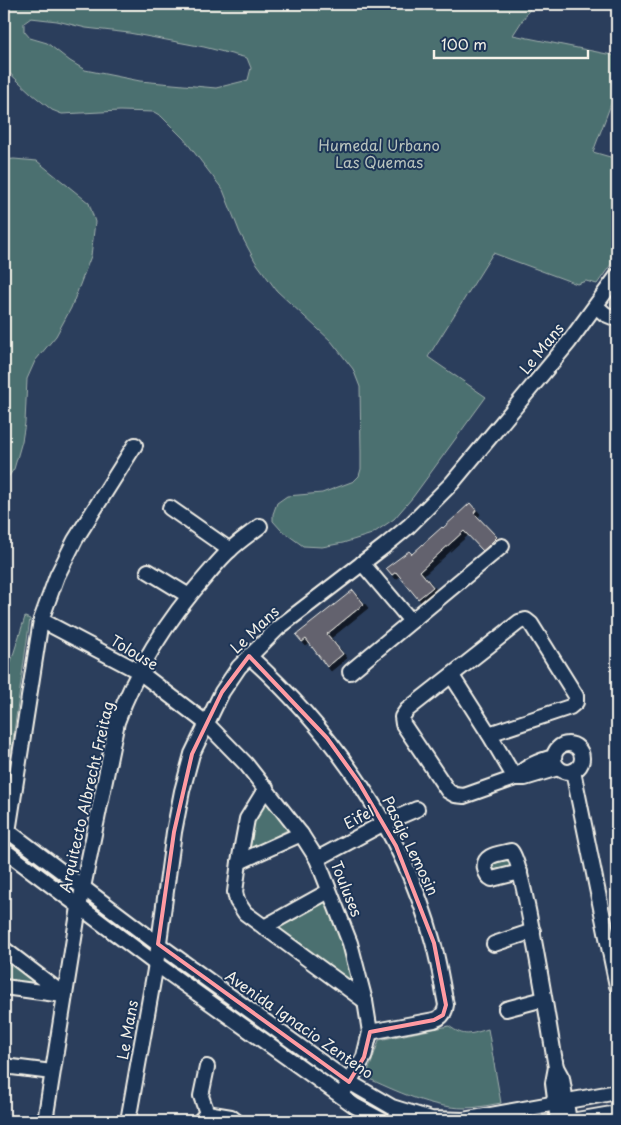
<svg xmlns="http://www.w3.org/2000/svg" width="621" height="1125" viewBox="0 0 621 1125" font-family="'Playpen Sans',sans-serif">
<defs>
<filter id="shadow"><feDropShadow dx="4" dy="4" stdDeviation="0" flood-color="#0009"/></filter>
</defs>
<rect width="100%" height="100%" fill="#2b3e5c"/>
<filter id="ink" filterUnits="userSpaceOnUse"><feTurbulence type="fractalNoise" baseFrequency=".02" numOctaves="2"/><feDisplacementMap in="SourceGraphic" scale="10" xChannelSelector="R" yChannelSelector="G"/><feConvolveMatrix kernelMatrix="1 2 1 2 8 2 1 2 1" color-interpolation-filters="sRGB"/></filter>
<g filter="url(#ink)">
<g fill="#4c6f70" stroke="#a0b0ac" fill-rule="evenodd">
<path d="M4,4H533L513,35L617,56V88L593,152L617,159V256L597,284L586,281L577,284L493,253L428,357L486,397L413,497L394,519L372,534L343,543L322,547L303,546L281,530L273,521V514L277,503L287,496L322,493L354,481L359,476L361,469V452L360,387L353,369L331,341L277,291L255,261L240,233L223,190L184,139L161,116L154,112L120,111L62,114L52,110L32,94L4,68ZM31,18L57,21L86,28L129,33L204,47L247,58L251,68L248,80L216,88L140,81L85,70L70,61L47,43L30,38L24,31V23Z"/>
<path d="M14,159L37,161L89,203L95,222L91,256L71,308L56,336L35,361L27,379L25,423L22,441L14,469L4,483V160Z"/>
<path d="M25,617L30,619L4,802V684Z"/>
<path d="M267,802L287,830L247,851L253,823Z"/>
<path d="M514,858L517,872L496,877L493,864Z"/>
<path d="M326,896L347,953L356,988L275,926Z"/>
<path d="M4,957L39,984L4,979Z"/>
<path d="M449,1026C465,1038 470,1034 488,1029L501,1103C489,1105 477,1108 465,1108C431,1108 396,1091 365,1077L371,1064L379,1040Z"/>
</g>
<g fill="#63626e" stroke="#f4f1e8" filter="url(#shadow)">
<path d="M470,503L476,510L474,513L497,537L483,551L464,531L420,571L433,587L418,599L396,572L392,575L386,568L409,551L412,554L442,527L443,528Z"/>
<path d="M353,590L364,604L327,634L343,654L327,667L306,639L302,642L296,635Z"/>
</g>
<g fill="none" stroke-linecap="round" stroke-linejoin="round">
<g stroke="#f4f1e8" stroke-width="18">
<g id="minor">
<path d="M596,306L605,314L617,319"/>
<path d="M170,508L230,550"/>
<path d="M362,563L411,621"/>
<path d="M148,571L189,596"/>
<path d="M41,620L138,671L206,723L246,764L301,834L317,859L350,943L365,1001L370,1032L364,1057L341,1096"/>
<path d="M249,656C334,733 403,831 433,942C439,963 442,985 446,1005C445,1013 441,1018 434,1020L370,1032"/>
<path d="M350,672L502,546"/>
<path d="M452,676L489,734"/>
<circle cx="568" cy="758" r="14"/>
<path d="M573,771L617,986"/>
<path d="M515,778L489,734L570,707L576,702V696L531,624L526,620L519,622L407,710L402,717L403,724L448,791L455,795L464,796L515,778H525L558,768"/>
<path d="M515,778C526,766 538,761 554,757"/>
<path d="M266,788L247,819L239,862L235,892L237,901L245,913L365,1001"/>
<path d="M4,828L158,944L349,1082L392,1107L431,1119L463,1120L617,1092"/>
<path d="M6,837L8,832L41,620L57,576L75,540L135,445"/>
<path d="M4,850L156,964L355,1106L383,1121"/>
<path d="M317,859L384,823L417,809"/>
<path d="M239,862L301,834"/>
<path d="M520,872L492,879C488,877 486,874 485,869C482,854 500,854 511,851C523,859 551,1040 556,1067L562,1078L569,1121"/>
<path d="M264,927L329,891"/>
<path d="M494,944L533,931"/>
<path d="M4,949L64,995"/>
<path d="M4,987L63,995"/>
<path d="M506,1009L544,999"/>
<path d="M4,1066L52,1072"/>
<path d="M556,1067L553,1083L558,1121"/>
<path d="M207,1113L231,1117L236,1121"/>
<path d="M45,1121L79,907L117,722C137,667 168,619 207,575C214,567 222,557 230,550C239,541 250,534 260,526"/>
<path d="M128,1121L156,964L174,832L182,791L192,754L222,692L239,667L278,628L386,545L409,526L452,483L569,342L617,276"/>
<path d="M200,1121L207,1113L201,1096L207,1067"/>
<path d="M571,1121L617,1113"/>
</g>
</g>
<use href="#minor" stroke="#1d3557" stroke-width="14"/>
</g>
</g>
<path fill="none" stroke="#ff9aa2" stroke-width="4" stroke-linejoin="round" d="M249,656L327,738L358,781L396,846L434,943L446,1005L443,1015L434,1020L370,1032L364,1057L349,1082L158,944L174,832L192,754L222,692Z"/>
<g text-anchor="middle" stroke-width="4" stroke-linejoin="round" paint-order="stroke">
<g font-size="15" fill="#b9c4be" stroke="#1d3557">
<text x="379" y="151">Humedal Urbano<tspan x="379" dy="17">Las Quemas</tspan></text>
</g>
<g font-size="15" fill="#f4f1e8" stroke="#1d3557">
<text transform="translate(542 349) rotate(-51)" y="5">Le Mans</text>
<text transform="translate(255 630) rotate(-44)" y="5">Le Mans</text>
<text transform="translate(134 653) rotate(31)" y="5">Tolouse</text>
<text transform="translate(87 797) rotate(-77)" y="5">Arquitecto Albrecht Freitag</text>
<text transform="translate(359 818) rotate(-28)" y="5">Eifel</text>
<text transform="translate(410 846) rotate(64)" y="5">Pasaje Lemosin</text>
<text transform="translate(346 889) rotate(68)" y="5">Touluses</text>
<text transform="translate(299 1025) rotate(35)" y="5">Avenida Ignacio Zenteno</text>
<text transform="translate(128 1030) rotate(-80)" y="5">Le Mans</text>
</g>
</g>
<rect width="621" height="1125" fill="none" stroke="#1d3557" stroke-width="20"/>
<rect x="10" y="10" width="601" height="1105" fill="none" stroke="#f4f1e8" stroke-width="2" filter="url(#ink)"/>
<path d="M434 50v8h154v-8" fill="none" stroke="#f4f1e8" stroke-width="2.5"/>
<text x="441" y="50" font-size="15" fill="#f4f1e8" stroke="#1d3557" stroke-width="4" paint-order="stroke">100 m</text>
</svg>
